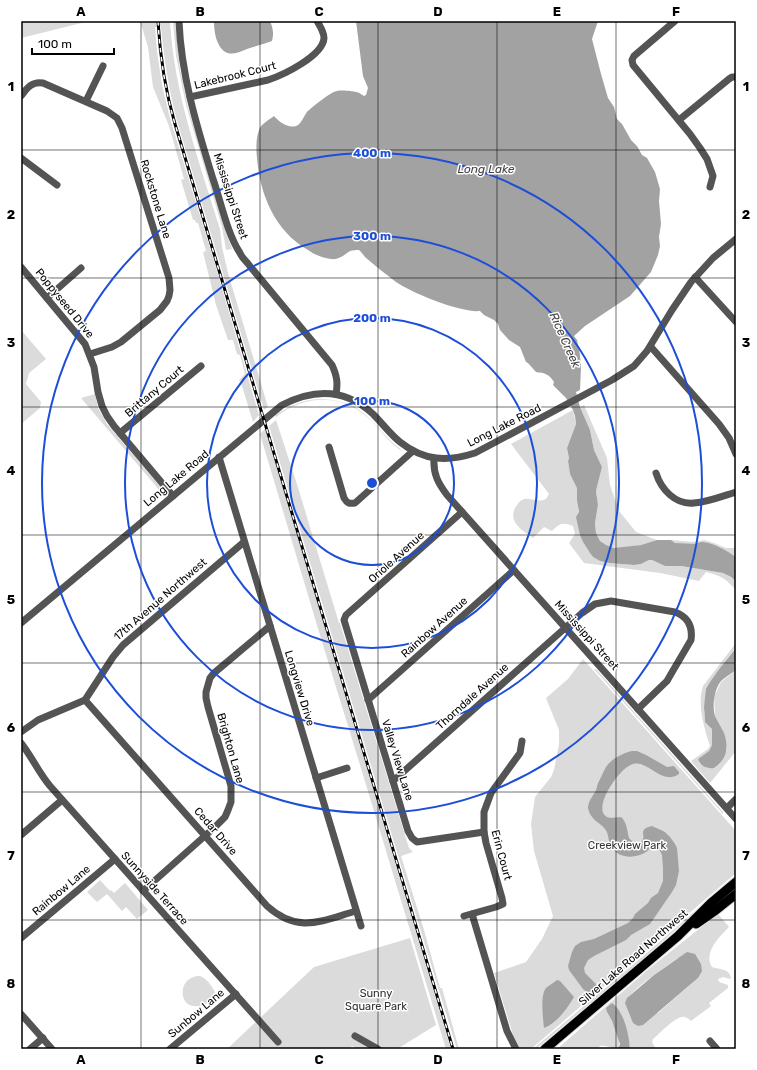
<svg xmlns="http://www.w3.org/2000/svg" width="757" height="1070" viewBox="0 0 757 1070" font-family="Rubik,sans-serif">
<rect width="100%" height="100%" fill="#fff"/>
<g fill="#dbdbdb" fill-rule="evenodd">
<path d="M21,21H90L21,38Z"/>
<path d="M140,21H170C174,93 199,161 220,229L222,247L228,273L268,407L264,410L177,121C169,90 164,59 161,27H155L157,51L162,85L171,122L212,254L259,415L253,422L242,386L239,380L245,374L240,355L237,354L233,340H228L216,305L203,252L206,251L198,223H196L195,220H193L181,180L184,179L169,126L153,87L148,47Z"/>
<path d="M173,21H175L180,69L188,107L224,226L232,249L226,250L222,227L186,105L176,56Z"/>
<path d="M21,330L46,359L29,373L26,384L41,402L40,408L21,424Z"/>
<path d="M95,394L98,408L107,424L164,491L165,494L164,497L155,485L81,398Z"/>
<path d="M322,399C358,401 366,415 389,439C393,444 399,447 403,452C388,443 380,428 367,417C340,393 304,395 276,417L275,416C289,405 306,399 322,399Z"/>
<path d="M584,405L607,458L610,485L619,511L636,532L657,540L641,545L634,546L618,548L609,547L602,543L600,541L596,533L595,523L598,505L596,491L602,467L594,450L590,430L580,407Z"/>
<path d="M573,410L576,424L567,448L569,458L568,461L570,474L576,484L577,488V501L583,542L593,557L600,561L609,563L634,565L641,564L649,560H652L665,566H681L723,573L736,580V590C725,578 721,576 706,572L699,581L660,573L584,563L569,543L575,534L573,526C562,522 560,523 552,531L544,527L533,538C521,530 506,520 517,505C519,502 521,500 524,499C533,498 537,503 546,499L549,494L511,444Z"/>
<path d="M276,420L296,481L339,623H340L409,848L413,852L401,856L424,930L440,988H442L459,1049H457L414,909L269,426Z"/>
<path d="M265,429L451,1049H446L360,765L319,632L260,434Z"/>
<path d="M671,540L693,542L704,540L714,543L726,548H734L736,550V557C727,551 716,543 704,542C701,542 698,544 695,544C687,545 676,545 671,540Z"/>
<path d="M736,643V648L729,656L710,682L704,707V713L705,721L712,729V745L709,751L698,759L700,764L708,768L727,750L724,734L715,716L714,697L721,682L736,670V751L710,783L691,761L708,749L710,746C704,727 697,705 703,686Z"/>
<path d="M583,659L736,831V873L531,1049H520L513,1035L494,973L526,962L542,939L553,916L534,851L531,824L535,797L551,777L554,770L559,744V730L546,698L568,679Z"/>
<path d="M594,669H596L723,812V814Z"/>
<path d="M736,875V876L645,957L536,1049H533L648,952Z"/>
<path d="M100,880L110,891L111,890L114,893L125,883L148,910L137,919L126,907L122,911L107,894L97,902L87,892Z"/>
<path d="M718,914L729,927C719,937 703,953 712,967C720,970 729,968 731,978L730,979L723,977L718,979L719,982L728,985V988L709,1003L711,1006L691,1021C689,1019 685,1016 682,1017C674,1018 659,1034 653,1039L652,1042L656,1049H630V1045L607,1012C611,1020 623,1040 618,1049C612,1049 607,1045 600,1046L597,1049H557L651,967ZM678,958L698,978L658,1013L625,1003C629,991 666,966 678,958Z"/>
<path d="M410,938L436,1025L397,1049H358L352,1046L349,1049H227L314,967Z"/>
<path d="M200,976C205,978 209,982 212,987C213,989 216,992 215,995C215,996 211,999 211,1000C203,1008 186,1010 183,996C181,984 189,976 200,976Z"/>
</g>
<g fill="#a2a2a2">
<path d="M214,21H270C273,28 274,34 272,41C264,44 256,46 247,49C235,54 225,58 218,43C215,37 214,28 214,21Z"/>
<path d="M356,21H598L592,39L601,74L608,98L614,107L617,119L622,124L631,140L637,146L642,155L647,158L655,172L660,189L659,201L661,224L659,237L660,246L658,255L651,272L630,296L585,326L574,336L577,340L580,355L581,367L580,390L576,392L580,407L590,430L594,450L602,467L596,491L598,505L595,523L596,533L600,541L606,545L614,548L641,545L657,540H671L675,543L696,544C706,537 727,551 736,557V581L731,577L723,573L681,566H665L652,560H649L641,564L634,565L609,563L600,561L593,557L590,553L583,542L580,535L576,517L579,512L577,501V488L570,474L568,461L569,458L567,448L576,424L575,416L573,410L566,398L553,385L554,382C549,374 545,373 536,372L528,363L526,362L520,347L509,340L500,330L498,324L494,320L484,315L480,311C461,313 412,293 396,282C386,274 375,266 365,257C363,254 361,252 359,250C356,250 353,250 350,251C344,255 339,260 331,259C323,258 315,255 308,250C275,231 260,195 257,158C256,149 256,138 259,130C261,124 269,120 274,116C279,122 290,130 298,125C302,122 304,116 307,112C311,108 332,91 337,91C341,90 355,91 359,93C360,93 362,95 364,96L366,95L368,88L363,76Z"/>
<path d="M736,648V670C731,674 725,677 721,681C714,690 712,706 715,716C718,722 721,727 724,733C729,748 727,759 714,768C707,769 700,766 698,759L709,751L712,745V729L705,722L704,707L706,689L710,682L720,668Z"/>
<path d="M632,751H637L646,755L667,767L674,766L679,772V774C661,786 649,760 633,764C619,767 587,815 611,818C614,818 618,817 621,817C627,822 627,831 629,838C632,842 640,847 643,839C644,837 643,834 643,832C644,828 648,827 652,826L665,832L670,837L675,844L677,848L679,871L676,885L672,892L650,924L631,935L626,940L594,956L588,960L584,968L585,973L596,984C598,989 594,993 590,995L583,989L569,970L568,966L572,952L575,946L581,942L594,939L628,923L633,918L635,914L648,903L651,898L658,893L663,881V868L662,855L658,847L654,845H652C650,848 649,850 646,852C635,859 618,859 611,846C608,841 609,834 605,829C600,822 590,820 588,808C588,802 592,797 595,792C597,789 597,786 598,783C601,778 603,772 606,767C611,759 623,753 632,751Z"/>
<path d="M687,952L695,954L701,964L702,971L698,978L643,1025L638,1026L633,1023L625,1003L627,998L654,975Z"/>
<path d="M557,980L560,981L574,997C566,1010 558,1022 544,1028C543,1019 540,995 546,988C549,985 554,983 557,980Z"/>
<path d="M612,1003C624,1011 629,1035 630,1049H618L620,1044L612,1021L607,1012L606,1008Z"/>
</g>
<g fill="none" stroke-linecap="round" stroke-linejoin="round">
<g stroke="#dbdbdb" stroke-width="11">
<g id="major">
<path d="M696,924L716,910L736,894"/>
<path d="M545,1049L678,936L711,903L736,882"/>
</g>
</g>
<g stroke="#545454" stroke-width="7">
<path d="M179,21C181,75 197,127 213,179C221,202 227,233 240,253C242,258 246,261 249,265L332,365C337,376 338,383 336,394"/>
<path d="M675,21L634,56L632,60L633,65L690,134L700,148L707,159L713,176L710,187"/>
<path d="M21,96C27,88 32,81 43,83L107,111L117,118L122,128L169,278L170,290L169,296L167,301L160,310L121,342L112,347L90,354"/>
<path d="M190,97L268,80C283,75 323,56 324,38C324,32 320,26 317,21"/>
<path d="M86,101L103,66"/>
<path d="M679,120L729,79L732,77H736"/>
<path d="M21,158L57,185"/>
<path d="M21,267L85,344L94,367L98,392L102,406L107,416L114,426L173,496"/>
<path d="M695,277L736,322"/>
<path d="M47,298L81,268"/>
<path d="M651,347L719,424L729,438L736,454"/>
<path d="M120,433L201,366"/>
<path d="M329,447L344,498C347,503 349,504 355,503L413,451"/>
<path d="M219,457L361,926"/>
<path d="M434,458C433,474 438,483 447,495L736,819"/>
<path d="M656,473C661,489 675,505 694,503C708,502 723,496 736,492"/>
<path d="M462,512L346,615L344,620L408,831L412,838L417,842L484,832"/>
<path d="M21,623L282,405C313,389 345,388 373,414C382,423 390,434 400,442C424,461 447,462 475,453L612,380L634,366L647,351L672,310L691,282L713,258L736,239"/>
<path d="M85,700L267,906C298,934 321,921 356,911"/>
<path d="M368,700L514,570"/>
<path d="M21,732L38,720L85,700L113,657L123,645L244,542"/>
<path d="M21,743C32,757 39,773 50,786L278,1042"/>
<path d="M316,778L347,768"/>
<path d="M393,781L582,613L595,604L611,601L675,612C688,617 693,626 691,640L671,674L667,681L638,709"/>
<path d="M727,808L736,799"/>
<path d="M21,835L62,800"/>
<path d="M143,891L216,826L225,817L228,810L231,802V786L208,707L206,698V692L210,678L214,673L270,626"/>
<path d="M472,914L507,1031L516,1049"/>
<path d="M464,916L496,907L503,904L502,898L486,843L484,832V812L491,793L520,753L522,741"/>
<path d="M21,938L115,859"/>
<path d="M21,1014L52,1049"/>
<path d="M355,1036L378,1049"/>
<path d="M710,1041L717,1049"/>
<path d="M30,1049L43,1038"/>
<path d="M170,1049L236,994"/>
</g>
<use href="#major" stroke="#000" stroke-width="9"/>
<g stroke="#000" stroke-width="3">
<path id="rail" d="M158,21C160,56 165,90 175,124L453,1049"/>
</g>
<use href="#rail" stroke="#fff" stroke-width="1.5" stroke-dasharray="4.5" stroke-linecap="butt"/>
</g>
<path fill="none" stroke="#000" stroke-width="1" stroke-opacity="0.55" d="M141,21V1049M260,21V1049M378,21V1049M497,21V1049M616,21V1049M21,150H736M21,278H736M21,407H736M21,535H736M21,663H736M21,792H736M21,920H736"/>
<g fill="none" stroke="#1d4ed8" stroke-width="2">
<circle cx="372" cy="483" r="82"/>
<circle cx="372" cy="483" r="165"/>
<circle cx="372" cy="483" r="247"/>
<circle cx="372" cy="483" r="330"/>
</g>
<g text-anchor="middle" stroke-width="3" stroke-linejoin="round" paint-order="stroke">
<g font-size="11" fill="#000" stroke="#fff">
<text transform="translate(235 75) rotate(-14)" y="4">Lakebrook Court</text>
<text transform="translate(231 196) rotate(72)" y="4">Mississippi Street</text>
<text transform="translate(156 199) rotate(73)" y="4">Rockstone Lane</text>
<text transform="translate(65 303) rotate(51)" y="4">Poppyseed Drive</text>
<text transform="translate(154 391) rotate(-40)" y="4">Brittany Court</text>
<text transform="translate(504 425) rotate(-27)" y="4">Long Lake Road</text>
<text transform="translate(176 478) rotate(-40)" y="4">Long Lake Road</text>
<text transform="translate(396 557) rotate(-42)" y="4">Oriole Avenue</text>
<text transform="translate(160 599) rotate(-41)" y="4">17th Avenue Northwest</text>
<text transform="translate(434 627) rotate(-42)" y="4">Rainbow Avenue</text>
<text transform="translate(587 635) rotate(48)" y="4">Mississippi Street</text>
<text transform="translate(300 688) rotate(73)" y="4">Longview Drive</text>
<text transform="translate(472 696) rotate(-42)" y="4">Thorndale Avenue</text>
<text transform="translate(231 748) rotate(74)" y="4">Brighton Lane</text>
<text transform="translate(398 760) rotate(73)" y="4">Valley View Lane</text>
<text transform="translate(216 831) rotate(49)" y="4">Cedar Drive</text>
<text transform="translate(502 855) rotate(75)" y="4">Erin Court</text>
<text transform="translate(155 888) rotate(48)" y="4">Sunnyside Terrace</text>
<text transform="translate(61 890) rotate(-40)" y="4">Rainbow Lane</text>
<text transform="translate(633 957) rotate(-41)" y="4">Silver Lake Road Northwest</text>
<text transform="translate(196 1013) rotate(-40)" y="4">Sunbow Lane</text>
</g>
<g font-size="11" fill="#323232" stroke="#fff">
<text x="627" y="849">Creekview Park</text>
<text x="376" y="997">Sunny<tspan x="376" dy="13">Square Park</tspan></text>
</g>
<g font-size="12" font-style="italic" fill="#434343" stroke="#fff">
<text x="486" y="173">Long Lake</text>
<text transform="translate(565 340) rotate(66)" y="4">Rice Creek</text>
</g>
</g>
<circle cx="372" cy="483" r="6" fill="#1d4ed8" stroke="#fff" stroke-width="2"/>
<g font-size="12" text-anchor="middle" font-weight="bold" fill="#1d4ed8" stroke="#fff" stroke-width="3" stroke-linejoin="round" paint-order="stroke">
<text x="372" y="157">400 m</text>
<text x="372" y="240">300 m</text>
<text x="372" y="322">200 m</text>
<text x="372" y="405">100 m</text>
</g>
<rect width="757" height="1070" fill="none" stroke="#ffffff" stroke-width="44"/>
<path d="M32 48v6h82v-6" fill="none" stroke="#000000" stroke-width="2"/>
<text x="38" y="48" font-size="12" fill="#000000" stroke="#ffffff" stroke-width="3" paint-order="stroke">100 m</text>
<rect x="22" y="22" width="713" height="1026" fill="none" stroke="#000" stroke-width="1.5"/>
<g font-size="13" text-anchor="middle" font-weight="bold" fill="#000">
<text x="81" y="16">A</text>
<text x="200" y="16">B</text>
<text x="319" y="16">C</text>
<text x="438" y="16">D</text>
<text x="557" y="16">E</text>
<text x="676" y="16">F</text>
<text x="11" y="91">1</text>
<text x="746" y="91">1</text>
<text x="11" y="219">2</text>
<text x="746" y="219">2</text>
<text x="11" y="347">3</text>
<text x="746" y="347">3</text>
<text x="11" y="475">4</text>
<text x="746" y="475">4</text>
<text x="11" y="604">5</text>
<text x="746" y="604">5</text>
<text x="11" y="732">6</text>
<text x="746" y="732">6</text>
<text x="11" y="860">7</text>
<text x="746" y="860">7</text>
<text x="11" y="988">8</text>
<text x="746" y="988">8</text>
<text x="81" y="1064">A</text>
<text x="200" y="1064">B</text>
<text x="319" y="1064">C</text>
<text x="438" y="1064">D</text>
<text x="557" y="1064">E</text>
<text x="676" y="1064">F</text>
</g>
</svg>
